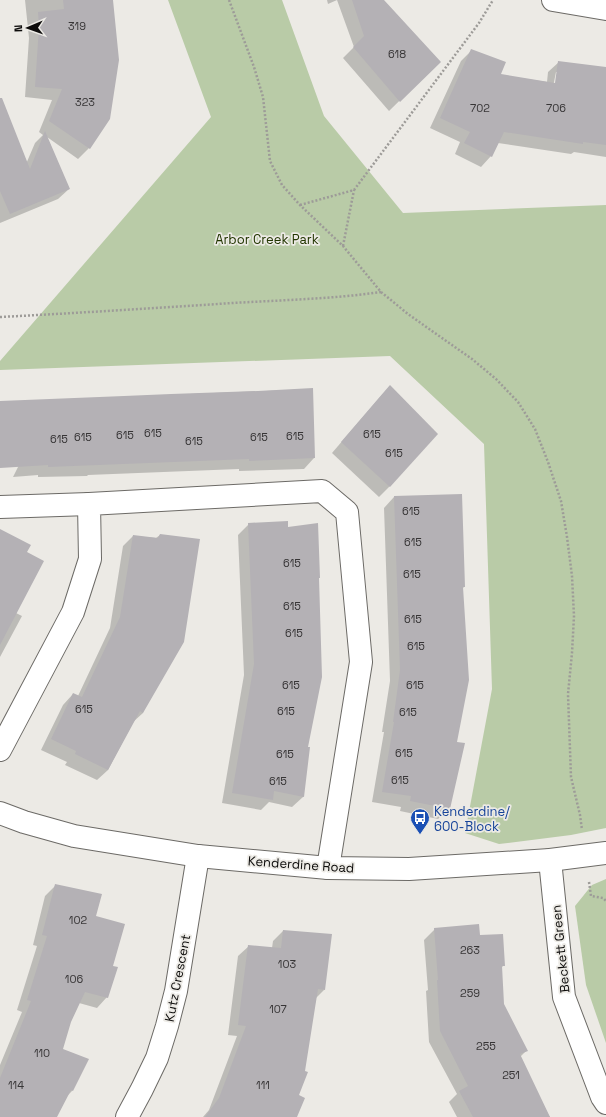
<svg xmlns="http://www.w3.org/2000/svg" width="606" height="1117" viewBox="0 0 606 1117" font-family="'Space Grotesk',sans-serif">
<rect width="100%" height="100%" fill="#eceae5"/>
<g fill="#b9cba7">
<path d="M168,0H282L324,116L403,213L606,205V828L571,835L499,844L465,833L492,689L484,444L390,356L0,370V361L211,117Z"/>
<path d="M606,879V1043L586,985L575,906L592,885Z"/>
</g>
<g fill="#0003" fill-rule="evenodd">
<path d="M25,0H112L109,118L89,148L78,159L47,137L69,189L58,199L0,223V132L26,164L35,143L43,135L39,132L52,100L25,97L29,38Z"/>
<path d="M327,0H382L439,62L389,111L343,58L354,47L337,0L328,4Z"/>
<path d="M472,50L499,75L547,82L548,72L559,62L606,68V157L574,152L571,154L498,143L491,156L481,167L455,154L460,142L430,128L461,61ZM556,72H558L555,88L553,87Z"/>
<path d="M390,386V486L379,497L332,453L380,397Z"/>
<path d="M312,389L314,458L304,469L239,471V469L88,475L87,476L38,477V475L13,477L30,443L0,428V402Z"/>
<path d="M394,497L464,587L462,589L455,743L449,808L438,819L400,811L401,807L372,802L384,732H382L390,681L384,508Z"/>
<path d="M249,524L287,528L318,578L306,748H309L303,797L292,807L269,802L261,810L222,803L244,675L238,535Z"/>
<path d="M0,531L25,552L16,613L22,616L0,657Z"/>
<path d="M160,535L143,713L133,722L108,770L97,780L65,765L67,762L41,750L63,705L73,694L78,696L110,628L123,546L133,536L156,538Z"/>
<path d="M56,885L95,917L112,967L107,997L97,1008L79,1003L70,1022L61,1049L87,1059L72,1091L67,1096L56,1117H0V1065L22,1012L17,1010L37,946L33,945L45,896Z"/>
<path d="M435,929L479,936L504,965L501,968L503,1005L526,1051L520,1057L548,1114L550,1117H457L449,1102L457,1094L429,1042L426,991L428,990L424,940Z"/>
<path d="M283,931L324,990L316,998L298,1096L296,1117H203L209,1110L237,1036L228,1035L238,956L249,946L272,948L273,941Z"/>
</g>
<g fill="#b4b1b5">
<path d="M63,0H113L119,60L110,119L90,149L49,121L62,89L35,87L39,27L38,12L64,9Z"/>
<path d="M352,0H384L441,62L400,102L353,47L364,36Z"/>
<path d="M471,49L506,62L501,74L555,83L558,61L606,67V145L583,142V144L504,132L492,157L464,143L470,132L440,118Z"/>
<path d="M0,98H2L30,169L45,131L70,189L10,214L0,191Z"/>
<path d="M390,385L438,434L390,487L341,442Z"/>
<path d="M313,388L315,458L249,461V459L48,467V465L0,468V401L124,396L171,394L258,391Z"/>
<path d="M462,494L465,587H463L469,680L457,742L465,743L450,809L410,801L411,796L382,792L394,722H393L400,670L394,496Z"/>
<path d="M288,521V527L318,523L320,578H319L322,677L308,747H310L304,797L274,791L273,800L232,793L254,664L248,523Z"/>
<path d="M0,529L31,545L27,552L44,561L0,645Z"/>
<path d="M160,534L200,539L184,642L143,713L140,711L108,770L75,754L76,751L51,739L73,693L82,697L120,617L133,535L158,538Z"/>
<path d="M55,884L102,894L96,916L125,924L113,966L118,967L108,998L85,992L71,1022L63,1049L89,1059L73,1091L71,1090L57,1117H0V1078L31,1001L27,1000L47,936L42,935Z"/>
<path d="M479,924L480,935L503,934L505,966H502L504,1004L528,1051L520,1054L550,1117H473L459,1091L468,1086L440,1031L437,980H438L434,928Z"/>
<path d="M283,930L332,934L325,990L318,989L305,1071L308,1072L299,1095L305,1098L297,1117H205L219,1098L246,1026L238,1025L248,945L281,948Z"/>
</g>
<g fill="none" stroke-linecap="round" stroke-linejoin="round">
<g stroke="#6c6a66" stroke-width="24">
<g id="minor">
<path d="M553,0L606,9"/>
<path d="M0,507L89,504"/>
<path d="M0,750L73,612L90,559L89,504L322,491L347,512L361,662L328,868"/>
<path d="M550,860L564,997L602,1097L606,1103"/>
<path d="M127,1117L142,1089L157,1058L167,1026L176,991L198,856"/>
</g>
</g>
<g stroke="#6c6a66" stroke-width="24">
<path id="tertiary" d="M0,813L24,822L74,836L198,856L328,868L409,869L550,860L606,853"/>
</g>
<g stroke="#9d9b98" stroke-width="2.5" stroke-dasharray="2 2" stroke-linecap="butt">
<path d="M229,0L254,67L263,97L270,161L282,185L300,205L343,246L381,292L408,314L432,331L472,359L496,379L518,402L535,429L548,462L561,501L567,537L572,576L574,616L572,653L568,694L571,777L580,815L582,830"/>
<path d="M300,205L354,190L479,23L493,0"/>
<path d="M343,246L354,190"/>
<path d="M0,317C78,313 156,308 233,303C282,300 333,299 381,292"/>
<path d="M589,882L591,896L603,898L606,901"/>
</g>
<use href="#minor" stroke="#fff" stroke-width="22"/>
<use href="#tertiary" stroke="#fff" stroke-width="22"/>
</g>
<defs>
<g id="bus-pin" transform="scale(1)"><path d="M0 17L-7.5 6A9.5 9.5 0 1 1 7.5 6Z" fill="#1a4fb4" stroke="#eceae5"/><path d="M-5-6H5V4H4V6H2V4H-2V6H-4V4H-5ZM-3.5-4V0h7V-4ZM-3.5 1.2v1.5H-2V1.2ZM2 1.2v1.5H3.5V1.2Z" fill="#fff"/></g>
</defs>
<g fill-rule="evenodd">
<use href="#bus-pin" x="420" y="818"/>
</g>
<g text-anchor="middle" stroke-width="3.5" stroke-linejoin="round" paint-order="stroke">
<g font-size="11" fill="#373536">
<text x="77" y="30">319</text>
<text x="397" y="58">618</text>
<text x="85" y="106">323</text>
<text x="480" y="112">702</text>
<text x="556" y="112">706</text>
<text x="153" y="437">615</text>
<text x="372" y="438">615</text>
<text x="125" y="439">615</text>
<text x="295" y="440">615</text>
<text x="83" y="441">615</text>
<text x="259" y="441">615</text>
<text x="59" y="443">615</text>
<text x="194" y="445">615</text>
<text x="394" y="457">615</text>
<text x="411" y="515">615</text>
<text x="413" y="546">615</text>
<text x="292" y="567">615</text>
<text x="412" y="578">615</text>
<text x="292" y="610">615</text>
<text x="413" y="623">615</text>
<text x="294" y="637">615</text>
<text x="416" y="650">615</text>
<text x="291" y="689">615</text>
<text x="415" y="689">615</text>
<text x="84" y="713">615</text>
<text x="286" y="715">615</text>
<text x="408" y="716">615</text>
<text x="404" y="757">615</text>
<text x="285" y="758">615</text>
<text x="400" y="784">615</text>
<text x="278" y="785">615</text>
<text x="78" y="924">102</text>
<text x="470" y="954">263</text>
<text x="287" y="968">103</text>
<text x="74" y="983">106</text>
<text x="470" y="997">259</text>
<text x="278" y="1013">107</text>
<text x="486" y="1050">255</text>
<text x="42" y="1057">110</text>
<text x="511" y="1079">251</text>
<text x="16" y="1089">114</text>
<text x="263" y="1089">111</text>
</g>
<g font-size="13" fill="#223601" stroke="#eceae5">
<text x="267" y="244">Arbor Creek Park</text>
</g>
<g font-size="13" fill="#164399" stroke="#eceae5" text-anchor="start">
<text x="434" y="816">Kenderdine/<tspan x="434" dy="15">600-Block</tspan></text>
</g>
<g font-size="13" fill="#0d0c0b" stroke="#eceae5">
<text transform="translate(301 864) rotate(4)" y="5">Kenderdine Road</text>
<text transform="translate(560 949) rotate(-96)" y="5">Beckett Green</text>
<text transform="translate(177 978) rotate(-79)" y="5">Kutz Crescent</text>
</g>
</g>
<g transform="translate(28 28) rotate(268)" stroke="#eceae5" stroke-width="3" paint-order="stroke">
<path d="M0-3L7 15L0 10L-7 15Z" fill="#0d0c0b"/>
<text y="-6" font-size="11" font-weight="bold" text-anchor="middle" fill="#0d0c0b">N</text>
</g>
</svg>
